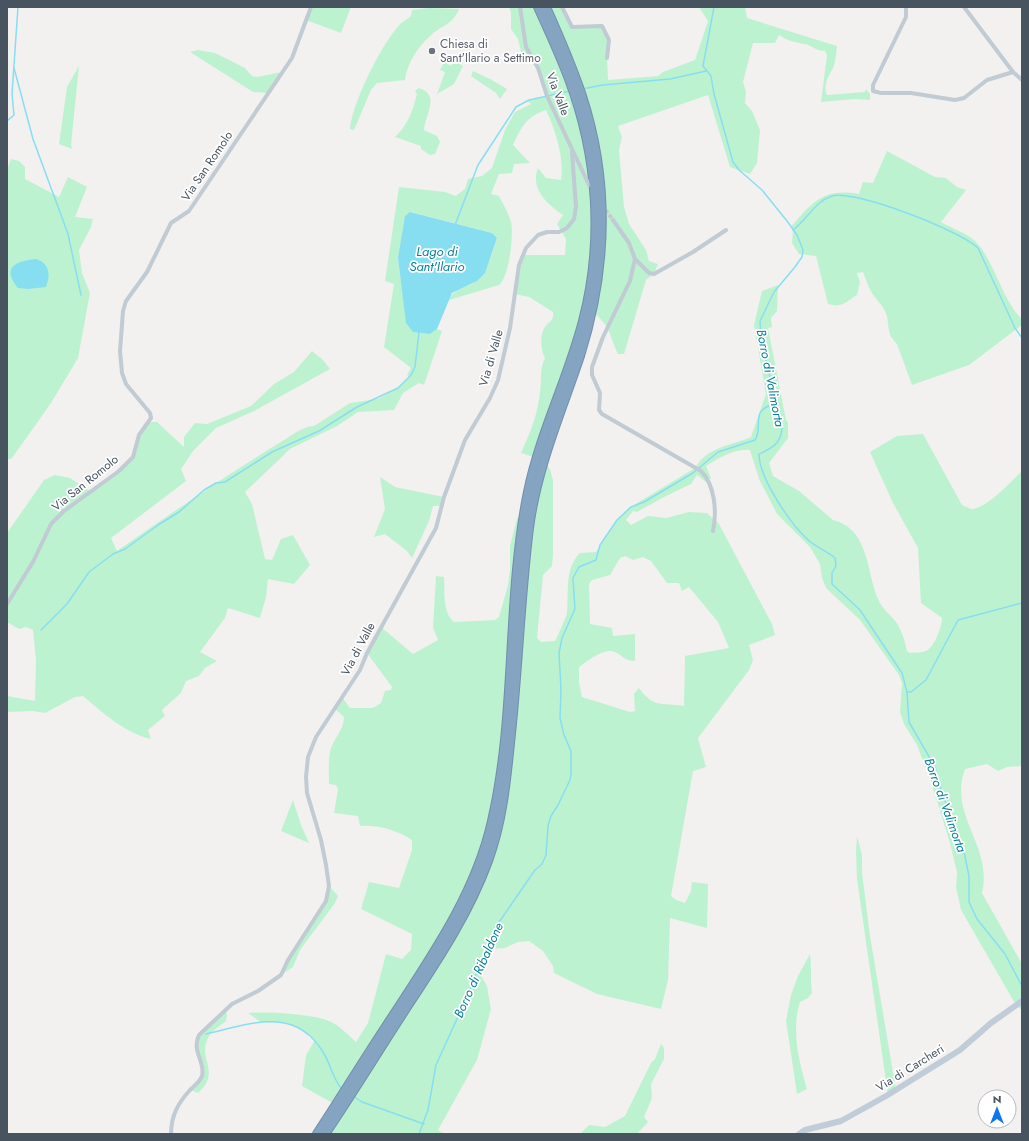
<svg xmlns="http://www.w3.org/2000/svg" width="1029" height="1141" viewBox="0 0 1029 1141" font-family="Jost,sans-serif">
<rect width="100%" height="100%" fill="#f3f0f0"/>
<g fill="#bdf2d0" fill-rule="evenodd">
<path d="M311,7H351L341,33L306,20Z"/>
<path d="M509,7H538L568,78L595,187L588,295L537,458L521,453C530,433 538,414 540,392C542,380 539,370 545,358C541,351 539,335 545,327C549,321 554,321 553,312L529,297L515,294L523,255H565L566,239L557,224L563,215C547,204 530,189 538,168L546,178L561,180C564,156 556,132 546,110C526,117 522,126 513,145L530,163L514,164L512,173L499,174L491,194L499,196C503,204 509,214 511,222C514,236 509,277 499,285L449,300C454,288 466,289 476,281C489,271 491,252 497,239L492,233L411,212L398,258L400,274L403,293L430,334L437,329L442,331L424,385L419,383L403,393L394,410L358,412L337,426L290,449L245,492L252,504L265,559L272,560L281,539L293,535L310,565L294,584L268,579L266,597L260,618L228,608L225,618L200,652L217,661L205,668L199,676L186,681L181,693L162,710L165,716L148,730L151,739C125,733 103,713 83,696L75,697L45,713L33,711L7,712V696L35,701L36,660L33,630L26,627L19,629L7,622V533L44,480L55,475L70,478L90,491L119,471L133,457L139,435L148,422H157L184,447V437L195,423L207,424L251,406L274,384L294,372L312,351L323,360L330,369L254,411L216,428L193,451L181,469L186,481L111,538L117,551C170,514 222,478 276,445C287,439 302,426 314,426L350,403L378,399L389,393L398,388L409,377L407,375L411,368L384,347L394,284L385,281L399,187L445,192L456,196L465,189L468,179L482,176L492,168L505,130L515,112L531,104L527,101L547,96L538,68L522,56L518,39L511,29V13Z"/>
<path d="M546,7H562L572,27L602,26L609,40L607,58L608,80L658,76L663,72L695,60L708,21L699,7H745L747,18L837,46C836,52 836,62 833,68C828,77 823,85 827,95L865,92L866,89L870,94V100L855,99L821,102L827,55L825,51C815,51 812,45 804,44C794,42 788,41 779,35L775,43H753L743,82L746,92L745,103L752,111L760,130L757,163L750,174L730,167L708,95L618,126L622,137L619,150L624,207L629,224L646,250L649,261L658,264L654,274L646,280L624,354H618C608,333 612,328 592,311L601,186Z"/>
<path d="M429,8L459,9C452,26 441,25 429,37C417,48 407,64 405,80L377,83L371,90L354,130L350,129C352,104 380,47 397,28C400,23 406,20 411,16L412,10Z"/>
<path d="M198,50L215,53L245,68L252,76L257,77L282,72L267,93L253,92L190,52Z"/>
<path d="M454,61L463,66L454,84L437,94L445,72L440,70L444,62L451,66Z"/>
<path d="M79,66L71,145L72,149L59,144L67,87Z"/>
<path d="M473,71L490,79L507,89L500,99L496,93L471,76Z"/>
<path d="M419,88C441,95 425,115 424,130L437,136L440,142L435,154L430,155L421,149V146L395,137C408,125 412,112 417,94L415,91Z"/>
<path d="M887,151L935,177L946,178L957,187L966,190L941,222C951,228 966,233 974,240C994,258 1002,301 1022,319V325L969,365L912,385L897,344C887,335 889,327 887,316C884,306 877,301 872,293C868,287 866,279 863,272L857,273L860,282L857,295C845,302 843,308 828,304L816,256L799,254L792,243L793,230L791,227C813,201 824,188 859,194L863,182L873,183Z"/>
<path d="M11,159L19,161L25,167V179L59,197L68,177L87,187L75,217L93,219L91,227L79,250L82,273L90,293L78,358L51,403L12,458L7,460V170Z"/>
<path d="M778,285L777,311L771,318L772,327L768,328L786,420L788,422V438L769,463L773,476L799,491L833,520C870,529 866,573 879,601C883,610 891,615 896,622C902,630 905,642 907,651L910,653C915,652 921,653 926,651C934,648 942,627 942,618L921,603L918,548L893,503L870,452L897,436L923,434L962,505C965,506 968,508 971,509C985,510 1012,481 1022,471V766L1007,767L998,771L987,764L965,769C948,816 993,845 982,893L1022,964V1010L1016,1005L961,910L956,887L957,872L950,843L931,782L917,745L904,724L900,712L902,683L899,675L860,620L826,588L822,578L820,564L810,547L777,514L759,479L750,450C736,448 718,458 706,466L711,478L706,482L697,475L691,484L664,497L637,512L633,511L626,520L631,525L648,516L666,518L689,512L707,513L719,524L772,624L775,635L749,645L753,660L749,670L698,738L706,767L693,771L671,896L676,900L685,903L691,891L692,882L708,884L707,928L670,918L668,980L661,1009L597,994L554,973L553,966L543,951L529,941L518,942L505,948L489,949L479,972L487,986L491,1009L477,1060L438,1130L444,1134H326L491,853L521,604L543,460L550,469L553,480V555L552,566L543,575L537,638L541,642L555,641C557,638 567,615 567,613C569,592 564,569 580,553L596,552L617,520L629,508L695,468C708,446 731,446 751,437L766,394L754,325L762,291ZM625,556L633,560L643,557L651,561L667,583H679L682,591L689,587L718,622L729,648L685,656L684,706C662,702 654,709 639,688L634,694L635,711L630,712L582,697L579,683V667C587,661 605,647 615,652C625,657 623,660 635,661V634L613,636L612,628L590,624L589,584L592,580L610,575L620,558Z"/>
<path d="M380,477L395,487L444,497L442,506H433L429,521L412,558L407,551L385,534L374,537L385,509Z"/>
<path d="M524,516L507,709L493,820L464,899L336,1105L302,1086L306,1055L315,1040L301,1029L283,1022H261L248,1013C265,1011 314,1014 329,1021C339,1025 348,1035 356,1042L368,1023L386,954L402,959L411,950L412,934L361,909L369,882L399,888L412,850V840C396,830 379,825 360,826L358,816L334,813L338,789L336,785L329,784C329,773 328,762 330,752C333,738 344,731 344,717L335,709L342,697L350,708H373L381,703L385,691L391,690L392,687L367,653L381,627L413,654L438,640L433,628L436,576L444,577C445,592 442,612 454,622L495,620L499,617L508,585L510,570V546L517,518Z"/>
<path d="M293,800L301,825L309,843L281,831Z"/>
<path d="M857,836L862,855V872L870,936L896,1090L888,1095L857,879L856,852Z"/>
<path d="M329,886L338,896L335,903L300,950L293,967L281,975C295,945 322,919 329,886Z"/>
<path d="M810,954C812,967 810,980 812,993L808,998L800,1002C791,1030 799,1062 807,1089L797,1094L786,1021L791,995L798,976Z"/>
<path d="M225,1011L227,1014L226,1021C220,1026 211,1031 208,1038C197,1059 222,1072 198,1093L191,1090L202,1074L197,1038Z"/>
<path d="M661,1044L664,1048V1059L651,1084L652,1098L644,1117L648,1122L637,1134H580L589,1125L605,1127L625,1116L651,1063L655,1059Z"/>
</g>
<g fill="#88def1">
<path d="M410,212L492,233L497,238L485,273L477,281L452,293L437,329L430,334L413,332L406,323L398,258L405,216Z"/>
<path d="M36,259C49,263 51,274 46,287L28,289L18,288C1,268 15,261 36,259Z"/>
</g>
<g fill="none" stroke-linecap="round" stroke-linejoin="round">
<g stroke="#88def1" stroke-width="1.5">
<path d="M714,7L703,66L711,76L714,94L733,162L739,170L762,190L787,221L797,235L803,250L802,257L795,267L774,292L760,321L761,339L782,428C781,444 772,448 759,454C759,478 790,523 807,539C815,547 827,551 835,558L836,566L832,573V584L860,610L902,673L907,692L909,722L935,767L941,790L964,852L969,876V902L977,919L1005,954L1022,986"/>
<path d="M14,68L33,139L68,234L81,295"/>
<path d="M582,89L603,85L670,79L706,71"/>
<path d="M7,121L14,115L12,94L18,7"/>
<path d="M455,225L478,165L516,107L529,100L570,91"/>
<path d="M793,230C808,219 814,202 832,196C854,189 961,231 978,248L1015,328L1022,338"/>
<path d="M41,630L67,604L89,572L113,554L125,549L158,525L179,512L204,490L216,483L225,482L272,452L319,431L357,407L398,388L411,375L415,367L419,332"/>
<path d="M907,692H911L926,680L958,620L1022,603"/>
<path d="M206,1034C249,1024 295,1005 323,1052C331,1064 333,1081 343,1090"/>
<path d="M353,1096L362,1102L424,1124"/>
<path d="M419,1134L428,1110L436,1065L441,1054L467,997L495,928L535,870L542,864L546,855L548,826L551,816L558,805L570,780L571,774V751L564,735L560,718L561,690L559,653L562,638L575,609L573,578L579,567L596,560L600,545L617,520L631,507L644,502L693,473L718,452L755,440C764,426 749,411 774,404"/>
</g>
<path stroke="#c8c9cc" stroke-width="4" stroke-dasharray="4 2" stroke-linecap="butt" d="M602,205L613,220"/>
<g stroke="#718fad" stroke-width="10">
<g id="highway">
<path d="M317,1134C340,1099 362,1063 385,1028C427,963 475,897 492,821C517,713 506,600 528,492C540,433 568,379 583,321C604,241 598,156 569,79C560,55 549,31 538,7"/>
<path d="M325,1134C352,1094 377,1053 403,1013C435,964 468,916 488,861C502,823 506,783 510,743C518,672 520,600 529,528C537,467 561,413 580,356C607,270 610,182 582,96C572,66 559,36 546,7"/>
</g>
</g>
<g stroke="#c0cbd3" stroke-width="4">
<path d="M520,7L526,47L538,68L547,96L589,185"/>
<path d="M562,7L572,27L602,26L609,40L607,58"/>
<path d="M906,7V17L873,85V91L881,93H911L955,100L964,98L987,80L1013,72"/>
<path d="M964,7L1013,72L1022,80"/>
<path d="M613,220L629,243L635,259L630,281L603,337L592,367V375L600,393L599,410L602,414L701,471C715,485 717,512 713,531"/>
<path d="M635,259L649,273L654,274L693,252L726,230"/>
<path d="M7,604L33,562L51,524L64,511L119,471L133,457L139,435L151,418L150,413L126,384L122,373L120,351L123,311L126,301L147,272L171,223L189,211L292,58L311,7"/>
<path d="M171,1134C171,1116 178,1103 190,1090C194,1086 200,1082 202,1076C206,1063 191,1051 199,1035L232,1004L258,991L281,975L288,960L326,901L329,886L326,865L321,840L307,793L306,777L308,757L316,737L360,670L367,653L436,528L444,497L465,440L490,398L498,380L510,328L519,265L526,248L538,235L547,232H559L567,228L574,219L576,207L572,152"/>
</g>
<path stroke="#c0ccd8" stroke-width="6" d="M799,1134L805,1130L841,1121L886,1096L960,1050L991,1023L1022,1001"/>
<use href="#highway" stroke="#85a4c1" stroke-width="8"/>
</g>
<circle fill="#6b7280" stroke="#fff" stroke-width="1.5" cx="432" cy="51" r="4"/>
<g text-anchor="middle" stroke-width="3.5" stroke-linejoin="round" paint-order="stroke">
<g font-size="12" fill="#5b616d" stroke="#fff" text-anchor="start">
<text x="440" y="48">Chiesa di<tspan x="440" dy="14">Sant'Ilario a Settimo</tspan></text>
</g>
<g font-size="12" fill="#47545f" stroke="#fff">
<text transform="translate(558 94) rotate(69)" y="4">Via Valle</text>
<text transform="translate(207 166) rotate(-56)" y="4">Via San Romolo</text>
<text transform="translate(491 358) rotate(-74)" y="4">Via di Valle</text>
<text transform="translate(85 483) rotate(-39)" y="4">Via San Romolo</text>
<text transform="translate(358 649) rotate(-62)" y="4">Via di Valle</text>
<text transform="translate(910 1068) rotate(-32)" y="4">Via di Carcheri</text>
</g>
<g font-size="13" font-style="italic" fill="#07809c" stroke="#fff">
<text x="437" y="256">Lago di<tspan x="437" dy="15">Sant'Ilario</tspan></text>
<text transform="translate(771 378) rotate(79)" y="5">Borro di Valimorta</text>
<text transform="translate(946 805) rotate(70)" y="5">Borro di Valimorta</text>
<text transform="translate(478 970) rotate(-66)" y="5">Borro di Ribaldone</text>
</g>
</g>
<rect width="1029" height="1141" fill="none" stroke="#47545f" stroke-width="16"/>
<g transform="translate(997 1109)"><circle r="19" fill="#ffffff" stroke="#b5bbbf"/>
<path d="M0-3L7 15L0 10L-7 15Z" fill="#0f76ed"/>
<text y="-6" font-size="11" font-weight="bold" text-anchor="middle" fill="#47545f">N</text>
</g>
</svg>
